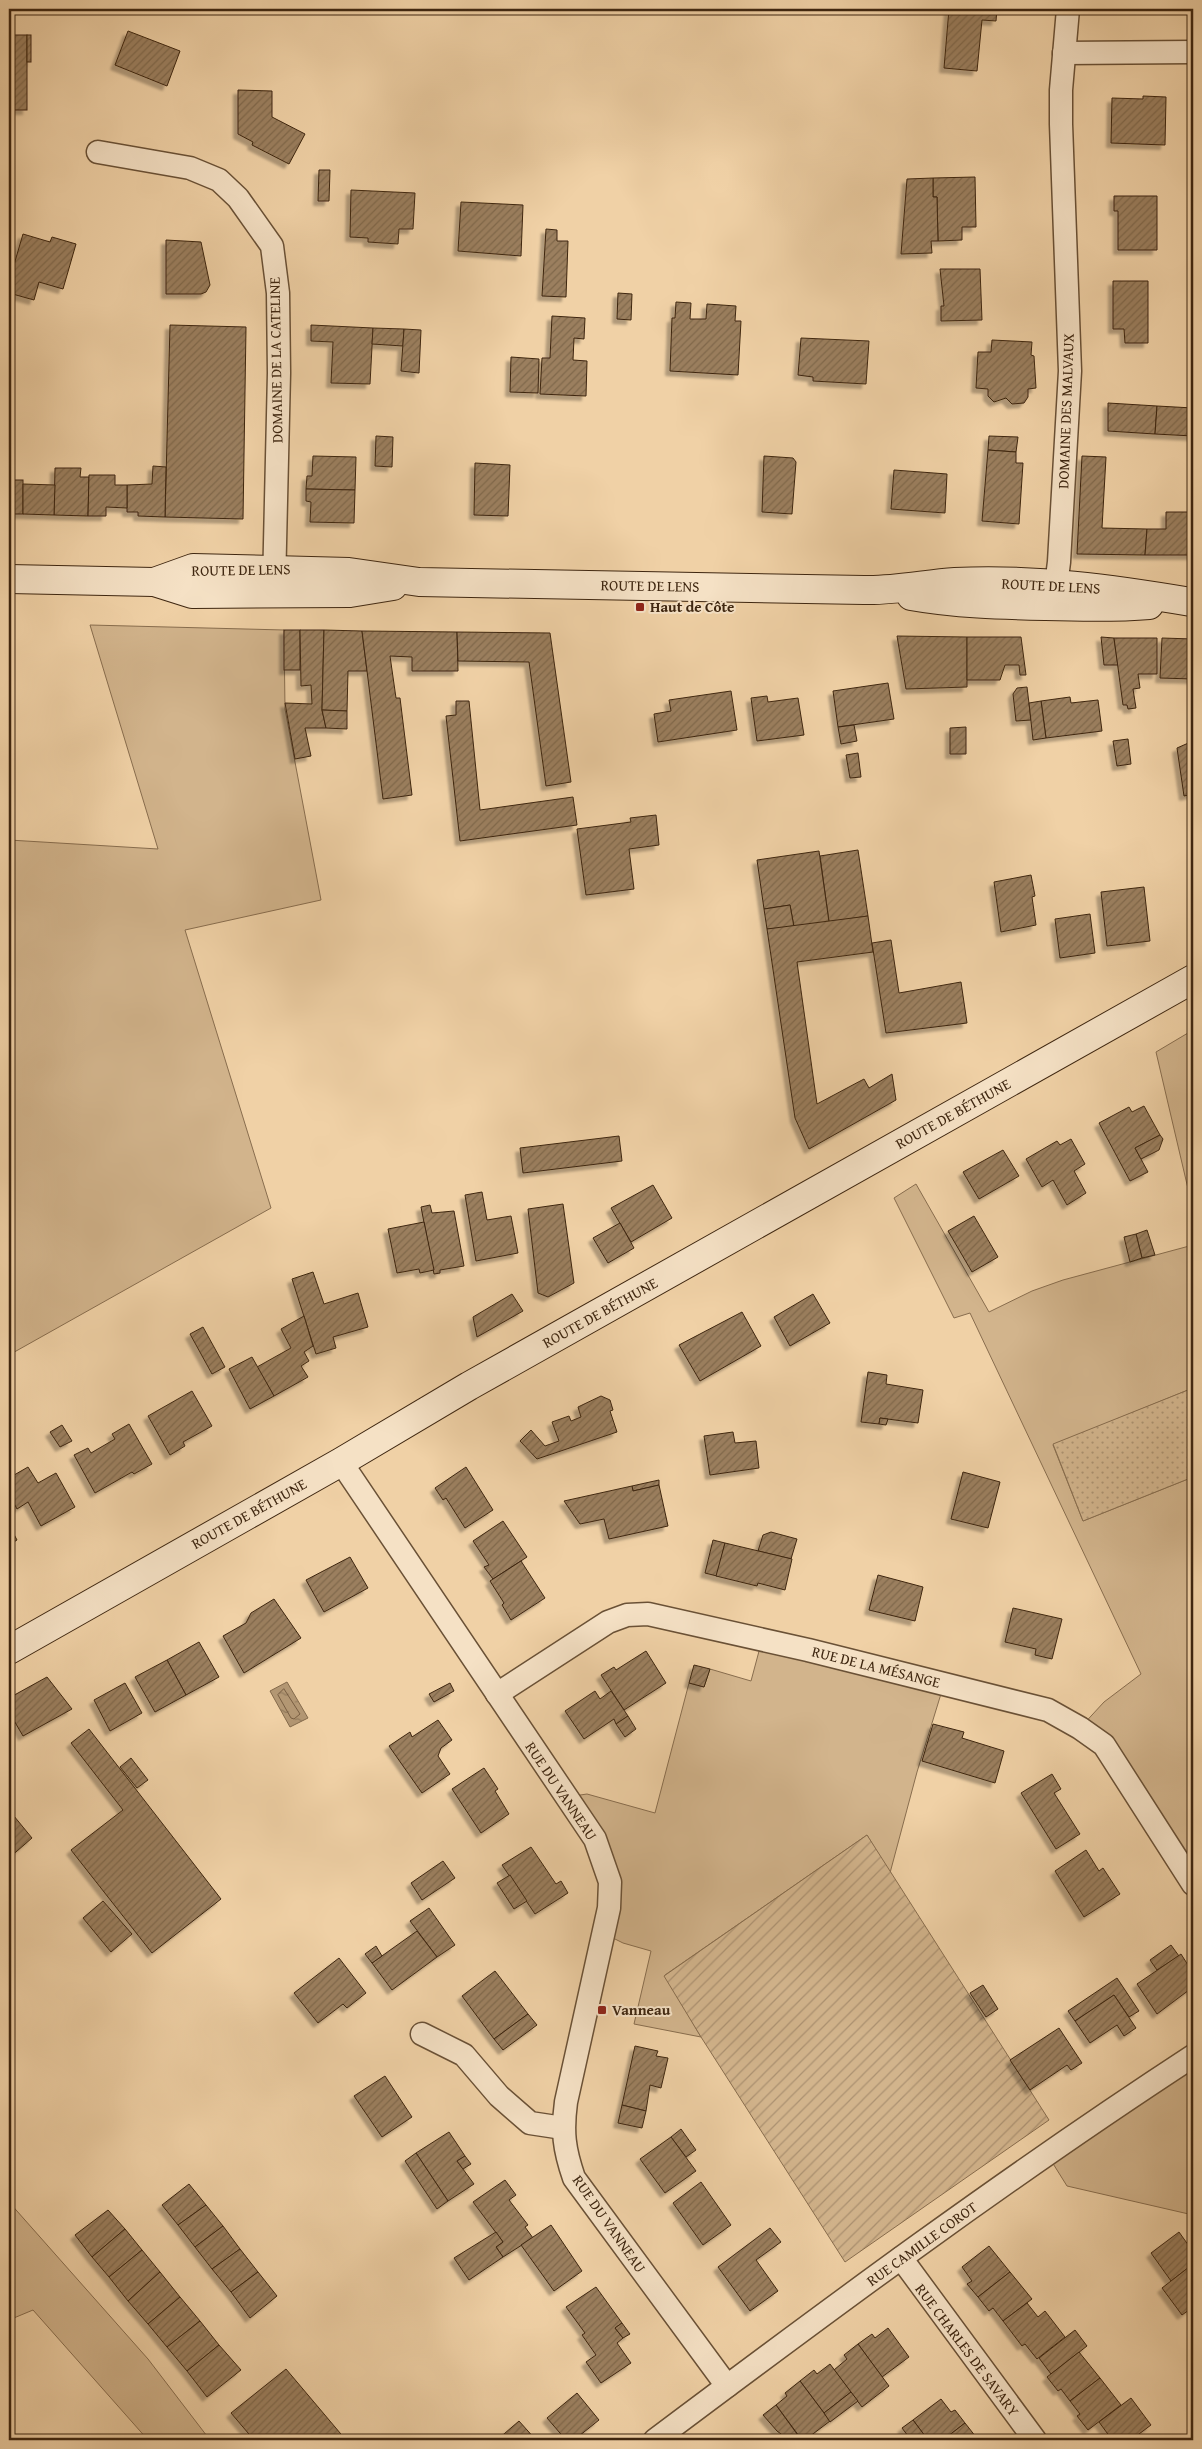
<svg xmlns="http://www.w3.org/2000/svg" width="1202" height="2449" viewBox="0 0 1202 2449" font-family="'Gentium Book Plus',serif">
<defs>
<pattern id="park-dots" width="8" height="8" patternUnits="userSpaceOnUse" patternTransform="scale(1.25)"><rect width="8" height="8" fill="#d2b48c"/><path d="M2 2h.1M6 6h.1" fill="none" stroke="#ac9271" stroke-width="1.8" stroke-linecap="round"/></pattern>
<pattern id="garden-furrows" width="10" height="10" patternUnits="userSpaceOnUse" patternTransform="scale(1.25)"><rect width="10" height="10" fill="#d2b48c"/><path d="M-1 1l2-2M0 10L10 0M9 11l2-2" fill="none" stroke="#ac9271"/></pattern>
<pattern id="water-ripples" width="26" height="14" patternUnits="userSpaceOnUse" patternTransform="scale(1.25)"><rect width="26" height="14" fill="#b39773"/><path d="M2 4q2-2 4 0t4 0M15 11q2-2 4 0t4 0" fill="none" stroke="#937b5d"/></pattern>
<pattern id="building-hatch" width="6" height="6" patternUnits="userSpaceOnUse" patternTransform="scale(1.25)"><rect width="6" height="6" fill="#9b7f5e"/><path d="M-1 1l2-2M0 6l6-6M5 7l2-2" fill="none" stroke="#80684c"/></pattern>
<filter id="shadow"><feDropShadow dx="-4.5" dy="4.5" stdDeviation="1" flood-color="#0004"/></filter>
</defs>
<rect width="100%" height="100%" fill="#f0d1a6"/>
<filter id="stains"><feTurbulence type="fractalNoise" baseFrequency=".004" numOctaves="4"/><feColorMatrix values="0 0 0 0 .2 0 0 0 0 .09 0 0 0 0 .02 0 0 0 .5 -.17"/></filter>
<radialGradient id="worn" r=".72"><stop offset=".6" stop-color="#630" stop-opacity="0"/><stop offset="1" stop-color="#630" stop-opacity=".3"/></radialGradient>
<g fill="#d2b48c" stroke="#886d4e">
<path d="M90,625L284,630L285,709L321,900L185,930L271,1208L9,1355V840L158,849Z"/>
<path d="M1193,1030V1210L1156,1052Z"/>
<path d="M916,1184L989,1312L1032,1291L1063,1280L1193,1245V1388L1053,1445L1083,1521L1193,1477V1884L1080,1728L1104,1702L1141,1674L970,1313L954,1318L894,1198Z"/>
<path d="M762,1640L944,1684L917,1772L890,1873L867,1835L665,1975L701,2037L634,2024L651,1951L623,1943L605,1934L610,1882L567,1797L587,1794L655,1813L689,1683L704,1687L710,1669L751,1681Z"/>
<path d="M1193,2056V2215L1067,2186L1047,2154Z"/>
<path d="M9,2202L148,2359L210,2440H148L33,2310L9,2320Z"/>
</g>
<path fill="url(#park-dots)" stroke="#886d4e" d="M1193,1388V1477L1083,1521L1053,1444Z"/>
<path fill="url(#garden-furrows)" stroke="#886d4e" d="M867,1835L1049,2120L845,2262L701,2037L664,1976Z"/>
<path fill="url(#water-ripples)" stroke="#846a4b" d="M287,1682L308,1718L290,1727L270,1691Z"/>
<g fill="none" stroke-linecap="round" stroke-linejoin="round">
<path stroke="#785e42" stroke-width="1" d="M284,1689L300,1714L294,1719L291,1718L278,1695Z"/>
</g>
<g fill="url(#building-hatch)" stroke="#3e2610" filter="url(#shadow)">
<path d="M949,9H997L996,21L982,20L977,71L944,68Z"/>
<path d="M128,31L180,51L167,86L115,65Z"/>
<rect x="9" y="35" width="18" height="75"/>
<rect x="27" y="35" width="4" height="27"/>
<path d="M238,90L272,91V117L305,134L289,164L252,145L253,142L238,134Z"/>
<path d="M1143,96L1166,97L1165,145L1111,143L1112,98L1143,99Z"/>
<path d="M319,170H330L329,201H318Z"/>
<path d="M975,177L976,227H962V240L938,241L937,197H933V178Z"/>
<path d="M933,178V197H937L938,241H931L932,253L901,254L907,179Z"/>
<path d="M351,190L415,193L413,229H399L398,244L368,242V238L350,237Z"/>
<path d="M1114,196H1157V250H1118V211H1114Z"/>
<path d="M461,202L523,205L521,256L458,251Z"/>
<path d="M546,229L557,230V241H568L566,297L542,296Z"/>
<path d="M23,234L50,242L52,237L76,244L63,289L39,282L34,300L9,293V274L11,275Z"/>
<path d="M166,240L201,242L210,285L206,292L201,294H166Z"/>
<path d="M940,269H980L982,320L941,321V306H944Z"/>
<path d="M1113,281H1148V343H1125L1124,329H1113Z"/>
<path d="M618,293L632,294L631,320L617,319Z"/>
<path d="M676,302L691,303L690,319H706L707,304L736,306L735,321H741L738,375L670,371L672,318H675Z"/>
<path d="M552,316L585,318L584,339L574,338L573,360L587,361L586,396L540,394L542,358H550Z"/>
<path d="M170,325L246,327L243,519L165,517Z"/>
<path d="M311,325L373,328L370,384L331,383L333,342L311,341Z"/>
<path d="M373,328L404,329L403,346L372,344Z"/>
<path d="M404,329L421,330L419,373L401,371Z"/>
<path d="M801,338L869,341L866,384L813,381V377L798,375Z"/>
<path d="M992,340L1032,342L1031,355L1034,356L1036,388L1028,389V397L1024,403L1012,404L1006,398L994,402L988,396V389L976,388L978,352H991Z"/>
<path d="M511,357L539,359L538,393L510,392Z"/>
<path d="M1108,403L1157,406L1155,434L1108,431Z"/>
<path d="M1157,406L1193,408V436L1155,434Z"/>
<path d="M376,436L393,437L392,467L375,466Z"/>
<path d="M989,436L1018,437L1016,452L988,450Z"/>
<path d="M988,450L1016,452V463H1023L1019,524L982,521Z"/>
<path d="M313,456L356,457L355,490L306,489L307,476H312Z"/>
<path d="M764,456L793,458L796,462L792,514L762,512Z"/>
<path d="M1082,456L1106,457L1102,528L1147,529L1145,555L1077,554Z"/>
<path d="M475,463L510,465L508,516L474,515Z"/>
<path d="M153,466L166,467L165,517L138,516V512H127V485L152,484Z"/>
<path d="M55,468H81L80,477H89L88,516L54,515Z"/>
<path d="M894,470L947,474L945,513L891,509Z"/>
<path d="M89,475H115V485H127V508L106,507V516H88Z"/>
<rect x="9" y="480" width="14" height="34"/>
<path d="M23,484L55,485L54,515L23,514Z"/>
<path d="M306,489L355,490L354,523L310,522L311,502L306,501Z"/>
<path d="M1166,512H1193V555H1145L1147,529H1166Z"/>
<rect x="284" y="630" width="16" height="40"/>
<path d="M300,630H324L322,710L326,728H305L311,756L295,759L285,703L312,704L311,685L301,686Z"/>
<path d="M324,630L362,631L367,671H348L347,711L322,710Z"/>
<path d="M362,631L457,632L458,671H412V657L390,656L396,698H400L412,795L383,799Z"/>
<path d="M457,632L550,633L571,782L546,786L529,662L458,661Z"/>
<path d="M897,636L967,637V687L906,689Z"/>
<path d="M967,637H1021L1026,675H1020L1019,665H1005L1000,680H967Z"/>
<path d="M1101,637L1114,638L1118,665H1104Z"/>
<path d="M1114,638H1157V674H1138L1140,688L1133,689L1136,708L1128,709L1127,705H1123Z"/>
<path d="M1162,638L1193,639V679L1160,678Z"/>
<path d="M888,683L894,719L838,727L833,691Z"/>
<path d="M1027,687L1031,720L1016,721L1013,694L1017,688Z"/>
<path d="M731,691L737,730L658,742L654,714L671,711L669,700Z"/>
<path d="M767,696L768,702L798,698L804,735L757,741L751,698Z"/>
<path d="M1070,697L1071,703L1098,700L1102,731L1046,738L1041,701Z"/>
<path d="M456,701H469L480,810L573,797L577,825L460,841L446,716L456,715Z"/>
<path d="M1041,701L1046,738L1033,740L1029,703Z"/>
<path d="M322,710L347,711V729L326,728Z"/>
<path d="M854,725L857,741L841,744L838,727Z"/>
<path d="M966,727V754H950V728Z"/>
<path d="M1128,739L1131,764L1117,766L1113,741Z"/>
<path d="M1193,741V794L1184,796L1177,748Z"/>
<path d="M858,753L861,777L850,778L846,755Z"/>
<path d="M656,815L659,845L629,849L634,889L586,895L577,829L631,822L630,818Z"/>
<path d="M858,850L868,916L829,922L820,856Z"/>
<path d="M819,851L829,922L794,927L790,905L764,909L757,860Z"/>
<path d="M1031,875L1035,896L1032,897L1036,925L1001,932L994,882Z"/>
<path d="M1144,887L1150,941L1107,946L1101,892Z"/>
<path d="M790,905L794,927L767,929L764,909Z"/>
<path d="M1090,914L1095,953L1060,958L1055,919Z"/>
<path d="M868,916L873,952L797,962L817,1104L864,1079L869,1088L892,1074L896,1100L809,1149L795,1118L767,929Z"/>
<path d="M891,940L899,993L961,982L967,1023L886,1033L872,943Z"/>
<path d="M1144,1106L1160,1135L1135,1148L1148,1172L1130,1181L1099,1123L1129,1107L1132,1112Z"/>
<path d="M1160,1135L1163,1139L1159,1150L1141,1159L1135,1148Z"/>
<path d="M619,1136L622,1161L523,1173L520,1148Z"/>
<path d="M1071,1139L1085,1164L1074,1171L1086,1193L1067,1205L1053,1180L1042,1187L1026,1159L1057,1141L1060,1145Z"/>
<path d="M1003,1150L1019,1176L979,1199L963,1172Z"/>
<path d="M653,1185L672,1218L631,1242L611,1208Z"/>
<path d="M482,1192L487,1220L511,1216L518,1253L476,1261L465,1195Z"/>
<path d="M563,1204L574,1283L548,1297L538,1293L528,1209Z"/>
<path d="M430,1205L432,1213L454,1211L464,1266L440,1270V1273L434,1274L421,1207Z"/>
<path d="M974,1216L998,1257L972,1272L948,1231Z"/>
<path d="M424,1222L434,1270L420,1273L419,1269L397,1273L388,1229Z"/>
<path d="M620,1223L634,1248L608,1263L593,1238Z"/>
<path d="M1147,1230L1155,1255L1142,1258L1136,1234Z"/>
<path d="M1136,1234L1142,1258L1130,1262L1124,1237Z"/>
<path d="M313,1272L324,1304L358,1293L368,1327L333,1337L336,1348L316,1354L292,1279Z"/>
<path d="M512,1294L523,1311L477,1337L473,1317Z"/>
<path d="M813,1294L830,1323L790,1346L774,1317Z"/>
<path d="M742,1312L761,1346L700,1381L679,1345Z"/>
<path d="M304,1316L313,1346L304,1352L309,1361L301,1366L308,1377L274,1396L257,1367L291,1348L281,1329Z"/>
<path d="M203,1327L225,1367L212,1374L190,1334Z"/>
<path d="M252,1357L274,1396L250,1409L229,1369Z"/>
<path d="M868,1372L887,1375L886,1384L923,1390L918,1423L880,1418L879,1424L861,1422Z"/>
<path d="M192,1391L212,1426L183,1442L185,1446L170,1455L148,1416Z"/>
<path d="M601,1396L610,1400L613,1410L610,1411L617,1432L537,1459L520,1441L531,1430L545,1446L559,1441L552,1422L569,1416L571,1421L581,1417L578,1407Z"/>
<path d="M880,1418L888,1419L886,1425L879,1424Z"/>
<path d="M129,1424L152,1464L134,1474L132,1472L95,1493L74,1455L88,1448L91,1453L115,1439L112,1434Z"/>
<path d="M62,1425L72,1441L60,1447L50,1432Z"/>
<path d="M733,1432L735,1443L756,1441L759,1468L710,1475L704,1436Z"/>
<path d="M28,1467L38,1483L56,1473L75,1507L41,1526L28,1502L17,1509L9,1494V1478Z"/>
<path d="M466,1467L493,1510L465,1528L446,1498L443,1500L435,1488Z"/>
<path d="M963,1472L1000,1482L988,1528L951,1519Z"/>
<path d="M659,1480V1485L633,1491L632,1486Z"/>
<path d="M659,1485L668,1526L609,1539L604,1519L580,1524L564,1501L632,1486L633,1491Z"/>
<path d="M503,1521L527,1557L493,1579L484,1567L489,1565L473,1541Z"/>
<path d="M9,1525L17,1540L9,1545Z"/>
<path d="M771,1532L797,1539L791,1559L758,1551L763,1535Z"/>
<path d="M713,1540L725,1543L717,1576L705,1573Z"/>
<path d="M725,1543L792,1559L785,1590L758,1583L757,1586L716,1576Z"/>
<path d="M350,1557L368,1588L324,1612L306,1580Z"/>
<path d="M521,1561L545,1598L511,1620L502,1605L504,1603L490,1581Z"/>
<path d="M878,1575L923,1587L915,1621L869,1610Z"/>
<path d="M274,1599L301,1638L244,1673L223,1636L246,1623L251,1613Z"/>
<path d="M1013,1608L1062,1619L1052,1659L1035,1655L1036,1649L1005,1642Z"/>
<path d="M199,1642L219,1677L186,1695L167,1660Z"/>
<path d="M646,1651L666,1683L624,1710L601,1675L614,1667L616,1670Z"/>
<path d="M167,1660L186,1695L155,1712L135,1677Z"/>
<path d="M694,1665L710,1669L704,1687L689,1683Z"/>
<path d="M47,1677L72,1709L23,1736L9,1712V1698Z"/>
<path d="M125,1683L142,1713L110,1731L94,1700Z"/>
<path d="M450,1683L454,1691L434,1702L429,1694Z"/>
<path d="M595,1691L600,1699L611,1691L628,1716L616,1724L614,1719L584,1739L565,1711Z"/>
<path d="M628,1716L636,1729L625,1737L616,1724Z"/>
<path d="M438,1720L452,1740L441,1748L438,1756L450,1774L422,1793L389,1746L410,1732L412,1737Z"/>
<path d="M933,1724L964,1732L962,1738L1004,1751L995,1783L922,1761Z"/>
<path d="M89,1729L221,1899L152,1953L71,1850L123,1810L71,1743Z"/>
<path d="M131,1758L148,1780L137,1788L120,1767Z"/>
<path d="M484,1768L498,1789L495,1791L509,1814L481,1833L452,1789Z"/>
<path d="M1052,1774L1061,1789L1054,1793L1080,1834L1056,1849L1021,1793Z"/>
<path d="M9,1810L32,1838L9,1858Z"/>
<path d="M531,1847L556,1884L561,1881L568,1893L535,1914L502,1865Z"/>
<path d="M1086,1850L1099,1871L1103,1868L1120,1894L1084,1917L1055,1871Z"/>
<path d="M443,1861L455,1878L422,1900L411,1883Z"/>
<path d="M510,1875L527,1901L514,1909L497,1883Z"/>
<path d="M103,1901L132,1934L111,1952L83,1918Z"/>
<path d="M429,1908L455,1945L437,1957L410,1921Z"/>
<path d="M417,1931L437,1957L392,1990L372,1963Z"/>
<path d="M1171,1945L1179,1956L1157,1970L1150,1960Z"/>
<path d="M376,1946L382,1956L372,1963L365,1954Z"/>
<path d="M1181,1954L1193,1973V1987L1157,2014L1137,1984Z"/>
<path d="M339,1958L366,1993L347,2008L343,2004L318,2023L294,1993Z"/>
<path d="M495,1971L528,2014L494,2039L462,1996Z"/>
<path d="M1117,1978L1139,2011L1129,2017L1114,1995L1075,2021L1068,2011Z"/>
<path d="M983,1985L998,2009L986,2017L970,1993Z"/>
<path d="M1114,1995L1136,2028L1124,2036L1117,2025L1090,2043L1075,2021Z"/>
<path d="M528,2014L537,2025L503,2050L494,2039Z"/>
<path d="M1059,2028L1082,2063L1071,2070L1067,2065L1030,2090L1010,2060Z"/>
<path d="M635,2046L658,2051L656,2056L668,2058L661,2088L650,2085L646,2111L622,2105Z"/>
<path d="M385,2076L412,2117L382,2137L354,2096Z"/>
<path d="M622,2105L646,2111L642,2128L618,2123Z"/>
<path d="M681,2129L696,2150L686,2157L671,2137Z"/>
<path d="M449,2132L465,2156L457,2161L474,2184L448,2201L416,2153Z"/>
<path d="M671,2137L696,2171L665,2193L640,2159Z"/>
<path d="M416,2153L448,2201L437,2209L405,2161Z"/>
<path d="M465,2156L471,2164L463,2169L457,2161Z"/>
<path d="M505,2180L516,2195L509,2200L528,2225L525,2227L533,2238L503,2257L496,2247L503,2242L473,2202Z"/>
<path d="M701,2182L731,2225L703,2245L673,2203Z"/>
<path d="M189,2184L206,2205L178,2225L162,2205Z"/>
<path d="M206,2205L223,2226L195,2247L178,2225Z"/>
<path d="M108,2210L125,2229L92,2257L75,2235Z"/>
<path d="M551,2225L582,2271L554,2291L521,2245Z"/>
<path d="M223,2226L240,2249L212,2269L195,2247Z"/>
<path d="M770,2228L781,2242L756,2260L778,2291L750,2311L718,2267Z"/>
<path d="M125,2229L142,2250L109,2277L92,2257Z"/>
<path d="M496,2232L503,2242L496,2247L503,2257L469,2280L454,2258Z"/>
<path d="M1179,2232L1189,2246L1193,2244V2264L1171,2281L1151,2253Z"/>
<path d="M989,2246L1010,2272L978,2297L967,2284L972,2281L962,2267Z"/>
<path d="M240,2249L258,2272L231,2292L212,2269Z"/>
<path d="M142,2250L160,2272L128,2301L109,2277Z"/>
<path d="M1193,2264V2307L1182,2315L1162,2288Z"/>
<path d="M160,2272L180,2297L148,2324L128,2301Z"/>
<path d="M258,2272L277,2296L250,2318L231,2292Z"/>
<path d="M1010,2272L1032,2299L1003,2321L993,2308L989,2311L978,2297Z"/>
<path d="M596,2287L622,2323L615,2328L623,2338L617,2343L631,2363L601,2383L586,2362L596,2355L582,2335L585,2333L566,2307Z"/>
<path d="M180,2297L200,2321L167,2347L148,2324Z"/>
<path d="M1027,2303L1038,2317L1045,2311L1065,2337L1037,2359L1025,2344L1022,2346L1003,2321Z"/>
<path d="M200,2321L219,2345L187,2371L167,2347Z"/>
<path d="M622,2323L630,2334L623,2338L615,2328Z"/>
<path d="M888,2328L909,2357L882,2377L858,2344L872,2334L875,2338Z"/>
<path d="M1075,2330L1087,2346L1051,2374L1039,2358Z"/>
<path d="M858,2344L889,2386L862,2407L834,2370L847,2359L844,2355Z"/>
<path d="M219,2345L241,2370L207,2397L187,2371Z"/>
<path d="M1079,2352L1100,2378L1070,2401L1061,2389L1058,2391L1047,2377Z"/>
<path d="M830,2364L851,2392L824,2413L800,2381L814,2370L817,2374Z"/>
<path d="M286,2369L346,2440H254L231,2413Z"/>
<path d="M1100,2378L1121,2405L1088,2430L1077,2416L1080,2414L1070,2401Z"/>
<path d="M800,2381L830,2421L805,2440H802L776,2405L787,2396L785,2393Z"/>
<path d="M851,2392L858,2401L830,2422L824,2413Z"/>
<path d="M577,2393L599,2420L574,2440H566L547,2418Z"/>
<path d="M1131,2398L1151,2425L1131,2440H1117L1113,2435L1110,2437L1099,2422Z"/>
<path d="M941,2399L951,2412L955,2410L965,2423L943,2440H928L913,2420Z"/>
<path d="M776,2405L797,2434L789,2440L777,2431L763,2415Z"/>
<path d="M913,2420L928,2440H911L902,2428Z"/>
<path d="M519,2421L536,2440H497Z"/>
<path d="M965,2423L976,2437L973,2440H943Z"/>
</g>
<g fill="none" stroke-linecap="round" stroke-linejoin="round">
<g stroke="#6a5136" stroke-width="25">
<g id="minor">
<path d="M1064,53L1193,52"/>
<path d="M98,152L190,168L219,180L238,198L272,246L278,293L279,373L274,586"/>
<path d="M1054,601L1059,562L1070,371L1061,124V90L1068,9"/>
<path d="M341,1462L595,1839L610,1882L609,1908L566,2102C562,2132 564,2149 574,2178L727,2386"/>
<path d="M497,1694L608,1622L627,1615L648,1614L808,1650L1048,1710L1080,1728L1104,1745L1193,1884"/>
<path d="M422,2034L464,2055L499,2096L530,2123L563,2128"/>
<path d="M901,2258L1035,2440"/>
<path d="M655,2440C831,2308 1009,2176 1193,2056"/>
</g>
</g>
<g stroke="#3e2610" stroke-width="30">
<g id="secondary">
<path d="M9,579L154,582L192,594L350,593L393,586"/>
<path d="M154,582L193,568L349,572L419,582L864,590C895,591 925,584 955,582C1034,578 1114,589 1191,602"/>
<path d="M911,596C956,604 1000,605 1045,606C1080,607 1114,608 1149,605"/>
<path d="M9,1650L341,1462L469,1386L1193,979"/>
</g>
</g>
<use href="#minor" stroke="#f5e1c5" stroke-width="22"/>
<use href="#secondary" stroke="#f5e1c5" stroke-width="28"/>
</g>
<g fill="#8f2418" stroke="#f5e1c5" stroke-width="2">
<rect x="635" y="602" width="10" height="10" rx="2.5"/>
<rect x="597" y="2005" width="10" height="10" rx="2.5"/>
</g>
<g text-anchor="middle" stroke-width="4" stroke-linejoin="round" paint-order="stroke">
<g font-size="15" fill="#3e2610" stroke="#f5e1c5">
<text transform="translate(276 360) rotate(-91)" y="5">DOMAINE DE LA CATELINE</text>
<text transform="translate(1066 411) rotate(-88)" y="5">DOMAINE DES MALVAUX</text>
<text transform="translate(241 570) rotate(-1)" y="5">ROUTE DE LENS</text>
<text transform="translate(650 586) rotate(1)" y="5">ROUTE DE LENS</text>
<text transform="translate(1051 586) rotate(3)" y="5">ROUTE DE LENS</text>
<text transform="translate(953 1114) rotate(-29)" y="5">ROUTE DE BÉTHUNE</text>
<text transform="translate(600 1313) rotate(-29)" y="5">ROUTE DE BÉTHUNE</text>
<text transform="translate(249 1514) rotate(-29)" y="5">ROUTE DE BÉTHUNE</text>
<text transform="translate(876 1667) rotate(14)" y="5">RUE DE LA MÉSANGE</text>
<text transform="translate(561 1791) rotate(56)" y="5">RUE DU VANNEAU</text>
<text transform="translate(609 2224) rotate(55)" y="5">RUE DU VANNEAU</text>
<text transform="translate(922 2244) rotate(-36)" y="5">RUE CAMILLE COROT</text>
<text transform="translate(967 2350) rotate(53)" y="5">RUE CHARLES DE SAVARY</text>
</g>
<g font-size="15" font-weight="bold" fill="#3e2610" stroke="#f5e1c5" text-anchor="start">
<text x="650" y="612">Haut de Côte</text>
<text x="612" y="2015">Vanneau</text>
</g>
</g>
<rect width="1202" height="2449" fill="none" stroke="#f0d1a6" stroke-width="30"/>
<rect x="10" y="10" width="1182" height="2429" fill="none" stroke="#3e2610" stroke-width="2.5"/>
<rect x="15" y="15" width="1172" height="2419" fill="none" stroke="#3e2610"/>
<rect width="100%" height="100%" filter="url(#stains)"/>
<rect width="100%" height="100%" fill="url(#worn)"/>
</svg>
